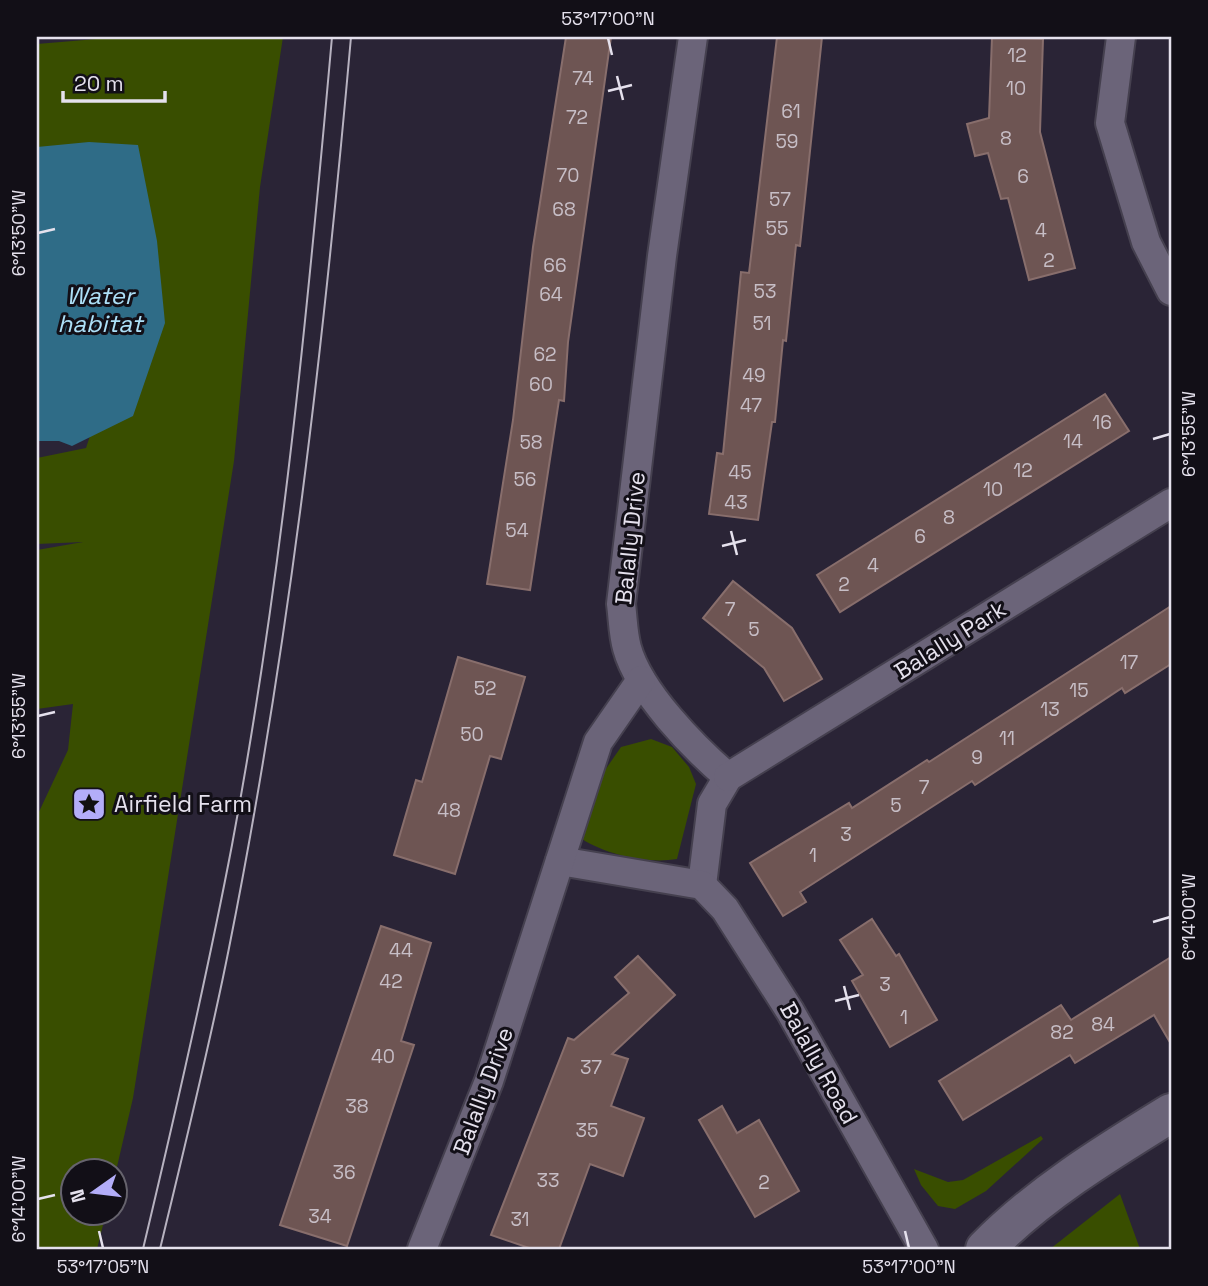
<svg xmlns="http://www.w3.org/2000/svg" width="1208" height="1286" viewBox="0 0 1208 1286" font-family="'Space Grotesk',sans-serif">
<rect width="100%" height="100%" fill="#2a2436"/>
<g fill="#394e00">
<path d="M120,37H283L260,187L234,461L133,1098L116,1171L74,1170V1212L106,1213L97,1249H37V816L68,750L73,704L37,709V550L83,542L37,544V458L86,448L120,344L37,160V44Z"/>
<path d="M651,739L672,747L689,767L696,784L677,859C647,864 607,855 582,839L603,773L621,747Z"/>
<path d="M1041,1136L1043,1139L986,1191L955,1209L938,1206L921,1185L914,1169L948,1182L963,1180Z"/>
<path d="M1120,1194L1140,1249H1050Z"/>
</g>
<path fill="#2f6c87" d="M89,142L138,145L157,241L165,323L133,416L72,446L59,441H37V147Z"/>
<g fill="#6e5553" stroke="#886e6c" stroke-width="2">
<path d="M566,37H611L568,342L564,401L559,400L530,590L487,584L513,420L533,247Z"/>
<path d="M777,37H822L800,246L796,245L786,341L783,340L775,422H772L758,520L709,514L717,453L723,454L741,272L749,273Z"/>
<path d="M992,37L1043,39L1040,132L1075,268L1029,280L1008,198L1001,199L988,153L975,156L967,124L989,118Z"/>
<path d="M1105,394L1129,431L840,612L817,575Z"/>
<path d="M733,581L792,628L822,679L784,701L764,668L703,618Z"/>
<path d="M1171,606V664L1125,693L1122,688L975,785L972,781L800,892L806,902L783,916L750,863L849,803L852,808L927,760L929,762Z"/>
<path d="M458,657L525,677L501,759L490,756L455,874L394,855L416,780L422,782Z"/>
<path d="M872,919L896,956L899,954L937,1020L890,1047L852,981L863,975L840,940Z"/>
<path d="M381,926L431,943L401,1041L414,1045L347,1246L280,1225Z"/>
<path d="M638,956L675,995L612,1054L628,1059L611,1106L644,1118L623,1176L590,1164L559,1249H532L491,1235L568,1038L574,1040L629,993L615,977Z"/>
<path d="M1171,957V1044L1154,1015L1075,1063L1070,1055L963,1120L939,1081L1061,1005L1071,1020Z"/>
<path d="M722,1106L737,1133L759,1120L799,1191L755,1217L699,1120Z"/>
</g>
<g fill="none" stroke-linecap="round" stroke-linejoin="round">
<g stroke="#45404f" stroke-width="32">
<g id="minor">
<path d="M693,37L662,256L621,604C623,619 623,634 627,648C639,692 694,748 728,777L712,804L702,885"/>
<path d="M1121,37L1110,123L1146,242L1171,291"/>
<path d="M728,777L1171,503"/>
<path d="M560,861L702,885L725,909L790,1011L924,1249"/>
<path d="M422,1249L489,1081L598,742L641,680"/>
</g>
</g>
<g stroke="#45404f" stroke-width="42">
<path id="secondary" d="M985,1249C1039,1194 1106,1153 1171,1113"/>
</g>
<use href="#minor" stroke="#6b6479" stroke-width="28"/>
<use href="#secondary" stroke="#6b6479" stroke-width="38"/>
<g stroke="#b7b2c0" stroke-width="2">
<path d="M143,1249C175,1115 206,981 232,845C282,579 308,306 332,37"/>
<path d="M160,1249C184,1149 209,1049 229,948C289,648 324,341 351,37"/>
</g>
</g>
<path fill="none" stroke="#e5e1ed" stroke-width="2.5" d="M608,38L612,55M617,76L623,100M608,91L632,85M38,233L55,229M1153,439L1170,434M731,531L737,555M722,546L746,540M38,716L55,712M1153,922L1170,917M844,986L850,1010M835,1001L859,995M38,1199L55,1195M99,1231L103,1248M905,1231L909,1248"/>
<defs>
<g id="sight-square" transform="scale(1.75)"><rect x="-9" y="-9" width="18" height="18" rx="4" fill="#b3adf9" stroke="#120f17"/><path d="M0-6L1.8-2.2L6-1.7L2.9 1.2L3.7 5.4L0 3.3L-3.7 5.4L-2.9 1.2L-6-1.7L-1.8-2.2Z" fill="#111"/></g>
</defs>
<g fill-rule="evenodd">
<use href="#sight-square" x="89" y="804"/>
</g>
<g text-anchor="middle" stroke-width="6" stroke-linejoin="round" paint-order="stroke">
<g font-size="19" fill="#c7bec6">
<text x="1017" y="62">12</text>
<text x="583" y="85">74</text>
<text x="1016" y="95">10</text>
<text x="791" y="118">61</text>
<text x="577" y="124">72</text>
<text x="1006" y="145">8</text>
<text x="787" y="148">59</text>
<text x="568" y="182">70</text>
<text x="1023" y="183">6</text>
<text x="780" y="206">57</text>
<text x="564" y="216">68</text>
<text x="777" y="235">55</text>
<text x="1041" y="237">4</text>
<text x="1049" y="267">2</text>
<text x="555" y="272">66</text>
<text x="765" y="298">53</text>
<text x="551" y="301">64</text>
<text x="762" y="330">51</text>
<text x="545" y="361">62</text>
<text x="754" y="382">49</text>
<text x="541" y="391">60</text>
<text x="751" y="412">47</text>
<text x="1102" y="429">16</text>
<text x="1073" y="448">14</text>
<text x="531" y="449">58</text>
<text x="1023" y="477">12</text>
<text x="740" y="479">45</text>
<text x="525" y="486">56</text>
<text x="993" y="496">10</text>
<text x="736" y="509">43</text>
<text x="949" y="524">8</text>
<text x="517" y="537">54</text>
<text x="920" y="543">6</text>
<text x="873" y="572">4</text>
<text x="844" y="591">2</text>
<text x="730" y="616">7</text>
<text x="754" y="636">5</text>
<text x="1129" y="669">17</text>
<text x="485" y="695">52</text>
<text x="1079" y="697">15</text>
<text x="1050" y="716">13</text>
<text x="472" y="741">50</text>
<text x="1007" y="745">11</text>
<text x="977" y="764">9</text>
<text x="924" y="794">7</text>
<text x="896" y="812">5</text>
<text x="449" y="817">48</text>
<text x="846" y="841">3</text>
<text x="813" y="862">1</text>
<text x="401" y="957">44</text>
<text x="391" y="988">42</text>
<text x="885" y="991">3</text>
<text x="904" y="1024">1</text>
<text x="1103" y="1031">84</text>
<text x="1062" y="1039">82</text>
<text x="383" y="1063">40</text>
<text x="591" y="1074">37</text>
<text x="357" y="1113">38</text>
<text x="587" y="1137">35</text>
<text x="344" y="1179">36</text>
<text x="548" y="1187">33</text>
<text x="764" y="1189">2</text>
<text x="320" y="1223">34</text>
<text x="520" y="1226">31</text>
</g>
<g font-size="23" fill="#e5e1ed" stroke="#120f17">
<text transform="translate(630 538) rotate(-84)" y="8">Balally Drive</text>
<text transform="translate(950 640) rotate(-32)" y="8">Balally Park</text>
<text transform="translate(819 1063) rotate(61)" y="8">Balally Road</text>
<text transform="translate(483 1091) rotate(-70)" y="8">Balally Drive</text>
</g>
<g font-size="23" fill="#e5e1ed" stroke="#120f17" text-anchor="start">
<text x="114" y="812">Airfield Farm</text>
</g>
<g font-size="24" font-style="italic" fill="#ade0f8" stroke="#120f17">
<text x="100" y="304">Water<tspan x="100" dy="28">habitat</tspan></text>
</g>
</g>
<rect width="1208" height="1286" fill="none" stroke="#120f17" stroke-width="77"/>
<g transform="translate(94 1192) rotate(256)"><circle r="33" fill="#120f17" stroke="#66636d" stroke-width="2"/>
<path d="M0-5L12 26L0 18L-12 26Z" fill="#b3adf9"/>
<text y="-10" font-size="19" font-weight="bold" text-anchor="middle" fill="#e5e1ed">N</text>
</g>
<path d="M63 91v10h102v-10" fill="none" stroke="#e5e1ed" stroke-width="3.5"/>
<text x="74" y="91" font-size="21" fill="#e5e1ed" stroke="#120f17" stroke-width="5" paint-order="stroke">20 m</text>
<rect x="38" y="38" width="1132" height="1210" fill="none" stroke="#e5e1ed" stroke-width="2.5"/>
<g font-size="18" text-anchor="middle" fill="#e5e1ed">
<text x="608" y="25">53°17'00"N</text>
<text transform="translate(19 233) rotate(-90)" y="6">6°13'50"W</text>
<text transform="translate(1189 434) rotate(-90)" y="6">6°13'55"W</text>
<text transform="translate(19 716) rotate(-90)" y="6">6°13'55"W</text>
<text transform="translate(1189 917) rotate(-90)" y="6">6°14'00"W</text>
<text transform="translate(19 1199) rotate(-90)" y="6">6°14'00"W</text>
<text x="103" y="1273">53°17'05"N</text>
<text x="909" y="1273">53°17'00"N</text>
</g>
</svg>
